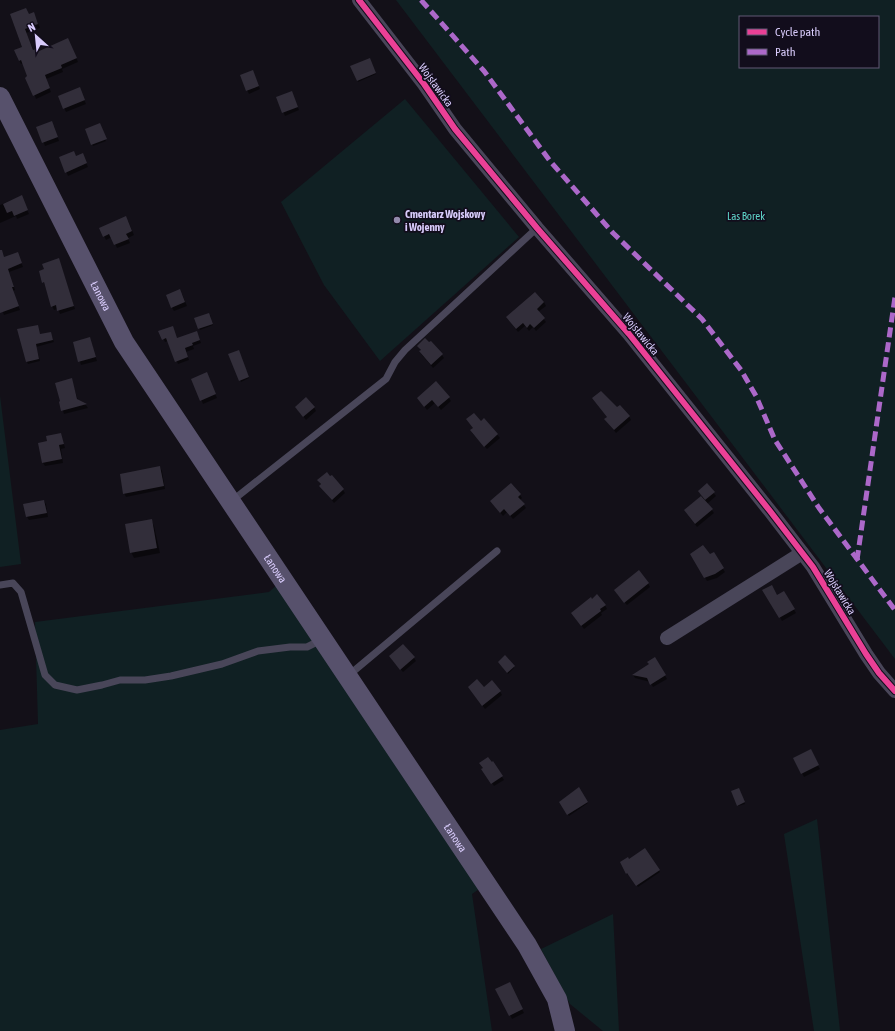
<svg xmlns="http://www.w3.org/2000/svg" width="895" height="1031" viewBox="0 0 895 1031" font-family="'Asap Condensed',sans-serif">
<rect width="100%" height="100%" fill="#131018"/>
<g fill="#102023" fill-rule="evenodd">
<path d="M396,0H895V659ZM740,17H878V67H740Z"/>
<path d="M405,99L519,237L380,361L324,285L281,202Z"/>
<path d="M0,396L21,564L0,567Z"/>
<path d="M278,584L479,889L472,894L492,1031H0V730L38,724L35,622L269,592Z"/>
<path d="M817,819L840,1031H814L784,834Z"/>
<path d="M613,914L619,1031H603L570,1004L541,949Z"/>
</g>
<g fill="#0007">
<path d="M11,15H29L35,16L40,28L26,33L34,51L37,53L70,43L78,62L62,69L63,72L46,79L51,92L36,99L23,63L21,64L19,60L24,47Z"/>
<path d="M369,60L376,74L358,82L352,67Z"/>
<path d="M253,72L260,89L249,94L247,90Z"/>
<path d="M81,92L86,104L66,112L59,97Z"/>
<path d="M293,96L299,110L285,116L277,98Z"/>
<path d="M99,124L106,141L93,146L86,130Z"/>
<path d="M54,126L59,141L45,146L38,128Z"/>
<path d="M60,158H84L88,167L68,176Z"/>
<path d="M21,196L29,214L17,219L16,216L0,223V205Z"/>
<path d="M128,221L134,235L128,238L130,243L117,248L112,237L106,240L104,236Z"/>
<path d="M19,257L23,267L9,272L15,290L13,291L20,310L4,315L0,305V260Z"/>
<path d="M59,260L75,309L60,314L58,309L54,310L52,306L40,271L45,270Z"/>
<path d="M182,294L187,306L174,311L172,308Z"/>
<path d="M544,302L546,306L538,312L546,322L536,331L533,327L529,331L525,326L518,332L507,318Z"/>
<path d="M210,315L213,325L200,330L195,319Z"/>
<path d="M160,332L177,339L198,335L201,343L193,346L194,349L186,352L189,360L178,364L168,341L165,342Z"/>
<path d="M40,335H51L54,342L36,347L40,361L28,364L27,362Z"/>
<path d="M90,338L97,361L81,365L74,342Z"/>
<path d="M418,346L442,355L444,358L433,368L422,355L420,352L421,351Z"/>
<path d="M239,353L249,378L241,382L230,355Z"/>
<path d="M208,377L217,398L203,404L192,379Z"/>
<path d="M71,379L78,400L86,405L88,408L64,414L60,402Z"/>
<path d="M418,398H449L451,401L441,410L435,403L427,410Z"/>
<path d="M296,407H314L316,411L306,420Z"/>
<path d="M617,409L629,416L631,420L616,433L605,419Z"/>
<path d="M484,419L500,438L487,449L473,434L471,431L474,428L467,420L481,422Z"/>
<path d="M61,434L65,448L61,449L63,463L45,466L43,463L39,444L48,442Z"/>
<path d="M160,467L162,471L165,489L126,497L124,493Z"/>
<path d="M318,480L343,490L345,493L334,503L323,489Z"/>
<path d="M707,485L716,496L707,504L714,513L697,527L685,511L702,496Z"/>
<path d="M520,495L522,498L520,500L526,508L513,519L507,512L503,516L491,501Z"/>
<path d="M44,501L46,504L48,517L29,520L27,517Z"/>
<path d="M151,520L154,526L160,553L134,558L131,552Z"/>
<path d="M691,554L710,556L713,554L725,572L717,578L707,581Z"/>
<path d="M648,583L650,587L627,605L617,594Z"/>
<path d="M764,590L777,596L784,592L796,613L782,621Z"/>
<path d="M592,600L605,605L607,609L601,613L602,615L584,629L574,616Z"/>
<path d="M414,658L416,661L403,672L392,660Z"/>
<path d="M655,658L667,679L653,687L650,682L635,678L633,675L650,664Z"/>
<path d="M500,663L514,667V668L508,674Z"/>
<path d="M483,688L500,691L502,695L485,709L471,690Z"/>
<path d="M812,754L820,769L804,777L802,773Z"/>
<path d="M492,763H493L504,780L494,786L485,773Z"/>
<path d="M579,789L588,803L569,816L560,802Z"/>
<path d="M739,789L745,804L738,806L732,792Z"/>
<path d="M645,849L660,872L638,887L629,874L628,875L621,863L629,860Z"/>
<path d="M509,983L524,1013L512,1019L497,989Z"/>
</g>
<g fill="#322e3a">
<path d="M26,8L29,14L34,12L38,24L25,29L33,50L36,49L37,52L68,38L77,58L61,65L62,68L45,75L50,88L33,96L25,78L27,76L21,60L19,61L14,50L22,47L10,14Z"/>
<path d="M370,58L376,73L357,81L350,66Z"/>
<path d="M253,70L259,86L246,91L240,75Z"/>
<path d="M80,87L85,100L63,109L58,96Z"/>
<path d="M292,91L298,107L282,113L276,97Z"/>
<path d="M52,121L58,137L42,143L36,127Z"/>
<path d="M100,123L107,139L91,145L85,129Z"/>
<path d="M74,151L76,156L83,153L87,163L65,173L59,157Z"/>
<path d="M22,195L28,210L14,216L12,211L7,213L3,204Z"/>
<path d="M126,216L132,231L126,234L129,239L114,245L109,234L103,237L99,228Z"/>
<path d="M0,250H2L4,257L18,252L22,263L8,269L14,287H12L19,306L0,313Z"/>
<path d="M59,258L74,306L57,311L56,305L51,307L44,282L42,283L39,271L44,269L42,264Z"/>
<path d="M180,289L185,302L171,308L166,295Z"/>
<path d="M535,292L544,302L537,309L545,318L534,328L530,324L527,328L523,323L516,329L506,317Z"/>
<path d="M209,313L213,324L198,329L194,318Z"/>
<path d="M38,325L40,334L51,332L53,340L36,344L39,359L26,362L17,329Z"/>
<path d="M173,326L177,338L197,331L200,340L192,343L193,345L185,348L188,357L175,362L166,338L162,340L158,331Z"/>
<path d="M90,337L96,357L78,362L73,342Z"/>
<path d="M425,338L429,342L431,341L443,354L431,365L419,351L421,350L417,346Z"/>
<path d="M239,350L249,377L239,381L228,354Z"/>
<path d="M207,372L216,394L200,401L191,379Z"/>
<path d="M72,378L77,399L87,404L61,411L59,402L60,401L55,383Z"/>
<path d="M436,381L450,397L438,407L432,400L424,407L417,398Z"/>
<path d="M601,391L617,407L620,405L630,416L614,430L604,419L607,417L592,398Z"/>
<path d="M306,397L315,407L303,417L295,407Z"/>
<path d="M474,413L481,421L484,418L498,434L484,447L470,430L473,428L466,419Z"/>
<path d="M61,433L64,444L59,445L62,459L42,463L38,443L47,441L46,436Z"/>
<path d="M160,466L164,486L123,494L120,474Z"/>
<path d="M327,472L330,476L332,475L344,489L332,500L319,486L321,484L317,480Z"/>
<path d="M511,483L521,494L518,497L525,504L510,516L504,509L500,513L490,501Z"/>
<path d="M707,483L715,492L705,500L698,491Z"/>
<path d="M701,496L713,509L695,524L684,510Z"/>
<path d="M44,500L47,513L26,517L23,504Z"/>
<path d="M152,519L157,548L130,553L125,524Z"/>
<path d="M703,545L710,554L714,552L724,568L715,574L704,578L690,554Z"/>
<path d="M639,570L649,583L624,603L614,590Z"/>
<path d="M772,585L777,595L784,591L795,609L779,618L762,590Z"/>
<path d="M597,594L606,605L600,609L601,611L581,626L571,613L591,597L592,599Z"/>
<path d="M403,644L415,657L400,670L389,656Z"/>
<path d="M505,655L515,666L507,673L498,662Z"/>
<path d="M655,657L666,675L650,685L647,678L632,675L649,664L647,662Z"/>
<path d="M477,679L484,687L492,680L501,691L482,706L468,687Z"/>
<path d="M811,749L819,765L801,774L793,758Z"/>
<path d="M488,757L492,762L493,761L503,776L491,784L481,769L483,768L479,763Z"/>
<path d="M579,787L588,802L567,815L559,802Z"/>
<path d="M739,788L745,802L737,806L731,791Z"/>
<path d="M645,848L660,870L636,886L627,873L626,874L620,862L628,857L629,859Z"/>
<path d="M510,982L523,1009L509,1016L495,989Z"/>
</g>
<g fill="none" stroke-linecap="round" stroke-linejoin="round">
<g stroke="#494659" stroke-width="7">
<path d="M233,500L386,379L395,362L405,350L537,228"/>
<path d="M0,585L13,583L21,592L45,675L55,685L77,690L102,685L120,680H145L171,676L222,664L258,651L290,647H307L321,640"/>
<path d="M349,675L497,551"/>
</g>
<g stroke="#494659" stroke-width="14">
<path d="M359,0L424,84L455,129L537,228L629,334L770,511L813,567L866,654L879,673L895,691"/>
<path d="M667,638L802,553"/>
</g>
<path stroke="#57516c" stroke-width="20" id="s1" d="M0,97L124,342L527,945L557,999L565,1031"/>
<g stroke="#ac68c9" stroke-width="5" stroke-dasharray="10 5" stroke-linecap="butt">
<path d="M421,0L484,71L550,161L613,233L702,319L741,370L756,396L775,440L819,508L895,610"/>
<path d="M857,560L895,297"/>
</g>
<g stroke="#120d1c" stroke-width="8">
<path id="cycleway" d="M359,0L424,84L455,129L537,228L629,334L770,511L813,567L866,654L879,673L895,691"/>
</g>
<use href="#cycleway" stroke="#ea4096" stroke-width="6"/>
</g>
<circle fill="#938aac" stroke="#120d1c" stroke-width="1.5" cx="397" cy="220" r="4"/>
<g text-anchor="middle" stroke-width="3.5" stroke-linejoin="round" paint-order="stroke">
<g font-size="11" fill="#d8cbfb" stroke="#120d1c">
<text transform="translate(436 85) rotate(54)" y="4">Wojsławicka</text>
<text dy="4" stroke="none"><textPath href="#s1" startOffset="223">Łanowa</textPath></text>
<text transform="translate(641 334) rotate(51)" y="4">Wojsławicka</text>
<text dy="4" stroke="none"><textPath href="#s1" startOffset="547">Łanowa</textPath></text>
<text transform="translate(840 592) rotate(59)" y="4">Wojsławicka</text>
<text dy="4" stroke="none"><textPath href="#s1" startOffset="871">Łanowa</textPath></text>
</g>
<g font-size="11" font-weight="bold" fill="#d8cbfb" stroke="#120d1c" text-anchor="start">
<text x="405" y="218">Cmentarz Wojskowy<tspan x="405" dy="13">i Wojenny</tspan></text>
</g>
<g font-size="11" fill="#5ed5c9" stroke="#120d1c">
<text x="746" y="220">Las Borek</text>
</g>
</g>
<rect x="739" y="16" width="140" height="52" fill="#120d1c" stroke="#615975"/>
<rect x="747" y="29" width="20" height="6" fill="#ea4096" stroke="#615975"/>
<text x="775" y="36" font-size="12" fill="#d8cbfb">Cycle path</text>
<rect x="747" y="49" width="20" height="6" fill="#ac68c9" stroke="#615975"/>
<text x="775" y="56" font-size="12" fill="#d8cbfb">Path</text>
<g transform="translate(36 36) rotate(333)" stroke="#120d1c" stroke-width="3" paint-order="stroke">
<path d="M0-3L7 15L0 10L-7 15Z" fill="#d8cbfb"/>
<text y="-6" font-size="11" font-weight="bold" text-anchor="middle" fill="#d8cbfb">N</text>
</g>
</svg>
